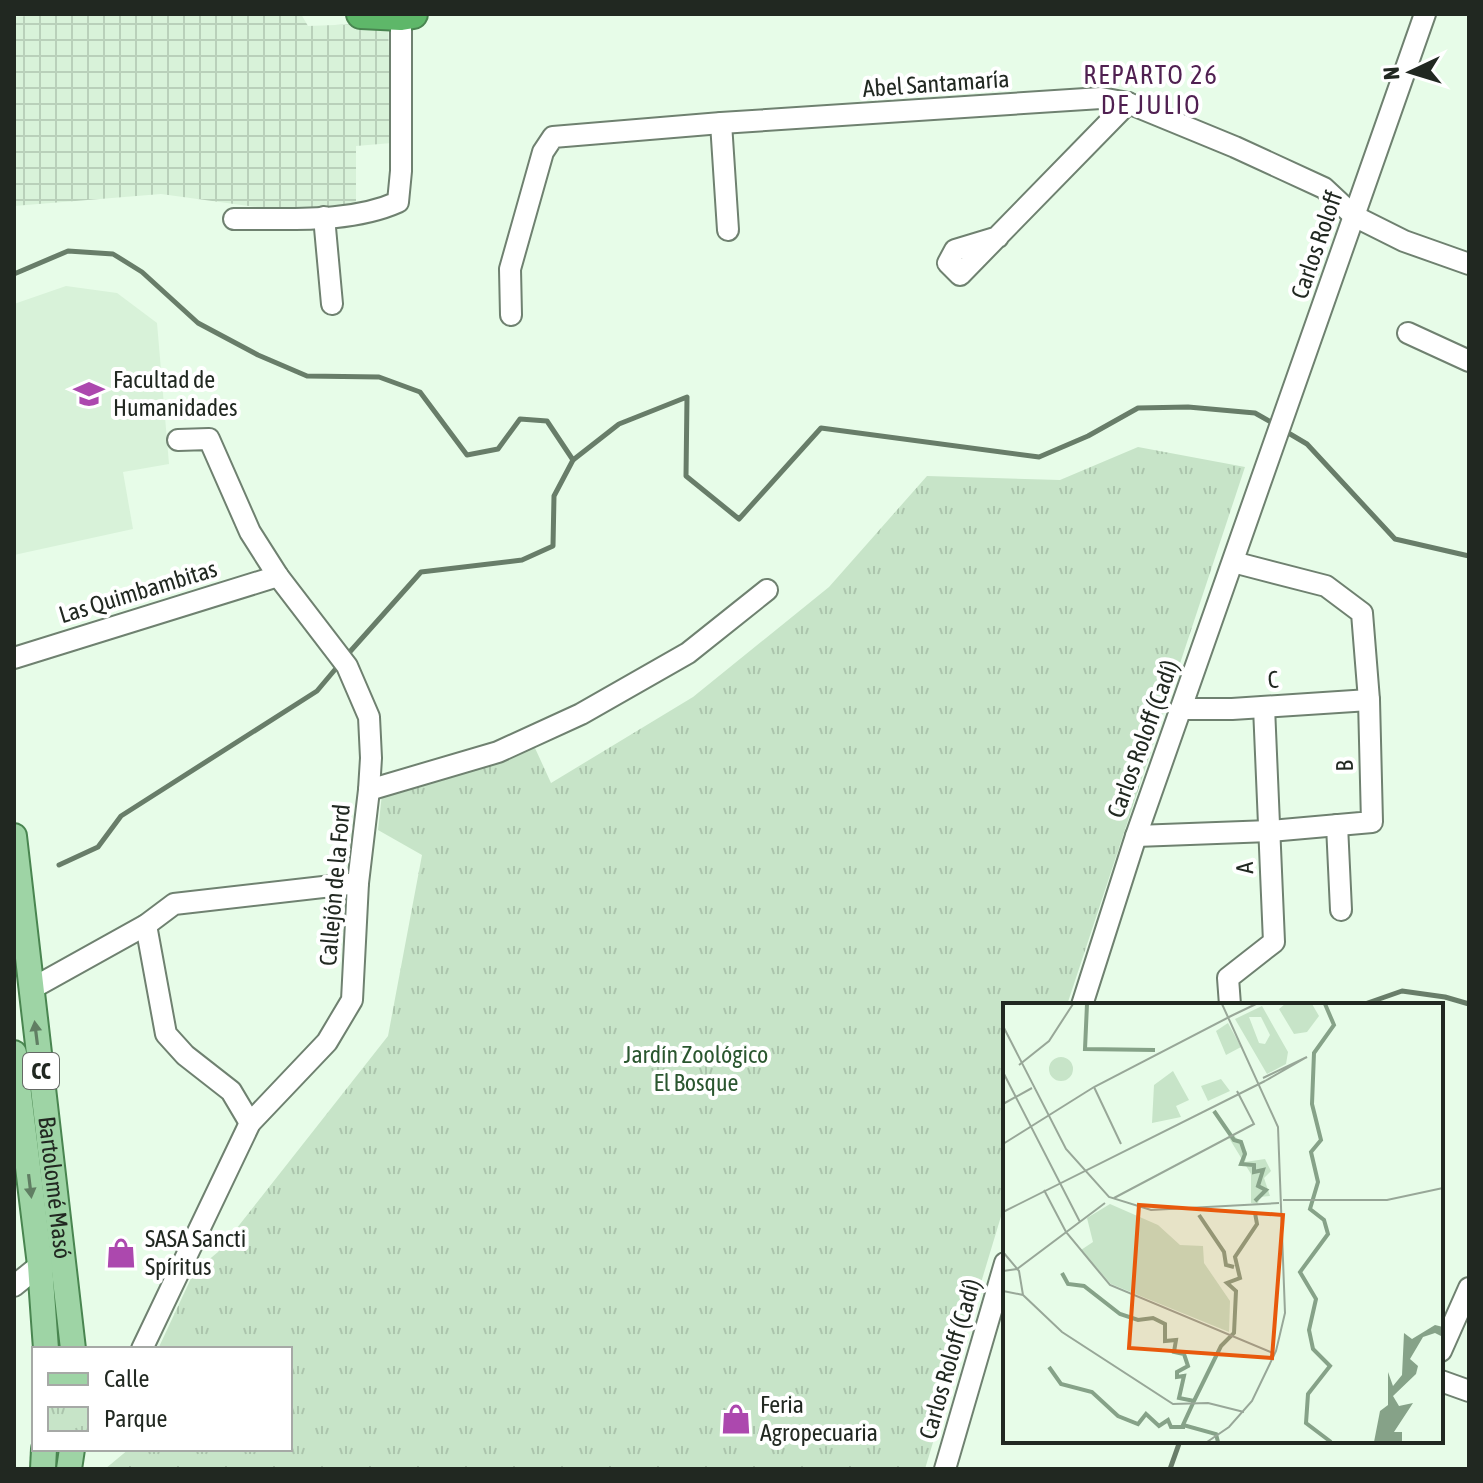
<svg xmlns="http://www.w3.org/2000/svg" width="1483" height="1483" viewBox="0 0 1483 1483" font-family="'Asap Condensed',sans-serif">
<defs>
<pattern id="industrial-grid" width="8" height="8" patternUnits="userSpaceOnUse" patternTransform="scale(2)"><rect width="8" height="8" fill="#d8f2d9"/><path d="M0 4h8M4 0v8" fill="none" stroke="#b9d0ba"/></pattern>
<pattern id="park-tufts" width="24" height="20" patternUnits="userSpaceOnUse" patternTransform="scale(2)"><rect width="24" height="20" fill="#c7e4c8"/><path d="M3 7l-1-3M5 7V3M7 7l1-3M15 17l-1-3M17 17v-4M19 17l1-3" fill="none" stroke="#abc4ac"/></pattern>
</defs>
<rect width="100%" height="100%" fill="#e7fce8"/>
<path fill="#d8f2d9" d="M66,286L117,293L157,323L169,464L123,472L133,529L14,555V304Z"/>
<path fill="url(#industrial-grid)" d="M52,14H301L308,26L388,23L392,143L356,146V205L301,213L161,194L14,206V17Z"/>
<path fill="url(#park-tufts)" d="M1138,447L1245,467L1067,1005H1005V1203L925,1469H105L129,1449H290V1349H158L194,1272L218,1252L388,1036L422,855L378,830L382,794L535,748L551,783L693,697L829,587L927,476L1060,480Z"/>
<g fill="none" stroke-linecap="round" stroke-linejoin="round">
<g stroke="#687d69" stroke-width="5">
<path d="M14,274L68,251L113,254L142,272L198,323L258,355L307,376L379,377L420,392L467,455L498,449L520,419L547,421L573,460L619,424L687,397L686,476L739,519L821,428L1039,457L1088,436L1138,408L1188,407L1255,413L1276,425"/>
<path d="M1285,431L1307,444L1395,539L1469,556"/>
<path d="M347,655L421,572L522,560L553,546L554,496L573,460"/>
<path d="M59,865L98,847L121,816L317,691L338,666"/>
<path d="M1362,1005L1402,991L1445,997L1469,1004"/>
<path d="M1170,1469L1180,1441"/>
</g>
<g stroke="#6f8170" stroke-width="24">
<g id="minor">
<path d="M721,123L728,230"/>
<path d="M324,217L332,304"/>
<path d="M234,219C286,218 349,224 398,202L401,171V16"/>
<path d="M998,237L955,250L948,263L960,275L1128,103"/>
<path d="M511,315L510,269L543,152L553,137L721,123L1101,98L1128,103L1235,147L1324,188L1354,216L1404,241L1469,264"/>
<path d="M1408,333L1469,361"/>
<path d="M14,658L278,576"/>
<path d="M1181,709H1232L1369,700"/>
<path d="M369,790L498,752L581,714L688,653L767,590"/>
<path d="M1337,825L1341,910"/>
<path d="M1136,836L1270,831L1372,822L1369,700L1362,613L1326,586L1233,562"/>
<path d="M146,925L166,1034L185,1055L231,1091L250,1123"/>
<path d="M31,989L146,925L174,904L358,883"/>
<path d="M1082,1005L1136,836L1425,14"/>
<path d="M1230,1005L1228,978L1274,942L1264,707"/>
<path d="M14,1286L40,1265"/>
<path d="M142,1349L250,1123L327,1042L352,1000L358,883L369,790L371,758L369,717L347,666L278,576L250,532L209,439L178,440"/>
<path d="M1441,1351L1469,1288"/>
<path d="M1441,1381L1469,1391"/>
<path d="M945,1469L1005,1263"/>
</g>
</g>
<g stroke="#498550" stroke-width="28">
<g id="major">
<path id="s1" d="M14,836L73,1349"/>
<path d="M14,1053L40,1265L46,1349"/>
<path d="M43,1469L44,1449"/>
<path d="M69,1469L72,1449"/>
</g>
</g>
<g stroke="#498550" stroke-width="32">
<path id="highway" d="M361,14L401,16L413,14"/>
</g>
<use href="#minor" stroke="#fff" stroke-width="20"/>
<use href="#major" stroke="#9ed4a5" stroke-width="24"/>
<use href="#highway" stroke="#5eb769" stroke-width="28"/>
</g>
<defs><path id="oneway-solid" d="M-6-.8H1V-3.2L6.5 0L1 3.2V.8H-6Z" transform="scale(2)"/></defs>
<g fill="#607e63">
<use href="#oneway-solid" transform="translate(36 1033) rotate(-97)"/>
<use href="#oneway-solid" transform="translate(30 1186) rotate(83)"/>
</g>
<defs>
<g id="university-bare" transform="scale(2.4)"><path d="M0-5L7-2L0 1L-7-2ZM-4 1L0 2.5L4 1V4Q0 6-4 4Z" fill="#ac48ae" stroke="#fff" stroke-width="2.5" paint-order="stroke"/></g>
<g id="shop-bare" transform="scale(2.4)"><path d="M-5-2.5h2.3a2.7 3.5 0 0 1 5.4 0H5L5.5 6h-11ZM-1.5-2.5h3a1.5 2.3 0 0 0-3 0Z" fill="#ac48ae" stroke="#fff" stroke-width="2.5" paint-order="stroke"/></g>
</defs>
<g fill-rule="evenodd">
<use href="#university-bare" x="89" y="394"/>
<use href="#shop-bare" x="121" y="1253"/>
<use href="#shop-bare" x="736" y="1419"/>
</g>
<g text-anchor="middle" stroke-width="8" stroke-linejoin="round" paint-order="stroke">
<rect fill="#fff" stroke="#646864" stroke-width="2" x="23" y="1053" width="36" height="36" rx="6"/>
<g font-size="22" font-weight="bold" fill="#212821">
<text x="41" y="1079">CC</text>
</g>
<g font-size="24" fill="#212821" stroke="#fff">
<text transform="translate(936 84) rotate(-4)" y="8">Abel Santamaría</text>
<text transform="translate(1317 245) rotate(-71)" y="8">Carlos Roloff</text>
<text transform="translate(138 592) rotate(-17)" y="8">Las Quimbambitas</text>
<text transform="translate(1273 680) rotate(-4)" y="8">C</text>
<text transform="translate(1143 739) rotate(-70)" y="8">Carlos Roloff (Cadí)</text>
<text transform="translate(1345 766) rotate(-91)" y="8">B</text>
<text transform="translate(1245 868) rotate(-92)" y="8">A</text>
<text transform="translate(335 885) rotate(-85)" y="8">Callejón de la Ford</text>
<text dy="8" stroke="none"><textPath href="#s1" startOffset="354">Bartolomé Masó</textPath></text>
<text transform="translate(950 1359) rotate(-74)" y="8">Carlos Roloff (Cadí)</text>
</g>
<g font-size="24" fill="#212821" stroke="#fff" text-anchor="start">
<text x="113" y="388">Facultad de<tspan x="113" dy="28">Humanidades</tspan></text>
<text x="145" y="1247">SASA Sancti<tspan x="145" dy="28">Spíritus</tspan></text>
<text x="760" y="1413">Feria<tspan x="760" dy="28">Agropecuaria</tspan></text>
</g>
<g font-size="24" fill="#2a562f" stroke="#fff">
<text x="696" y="1063">Jardín Zoológico<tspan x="696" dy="28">El Bosque</tspan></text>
</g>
<g font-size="26" letter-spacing="2" fill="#502051" stroke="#fff">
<text x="1151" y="84">REPARTO 26<tspan x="1151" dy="30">DE JULIO</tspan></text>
</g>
</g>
<g transform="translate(1003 1003)">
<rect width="440" height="440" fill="#e7fce8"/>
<path d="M282,1H309L316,13L304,29L291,31L276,6ZM259,3L285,49L283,61L264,71L232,16ZM246,14H258L267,32L262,41L256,40ZM46 66a12 12 0 1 1 24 0a12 12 0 1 1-24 0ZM170,68L186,97L173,103L178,114L149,120L151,82Z" fill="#c7e4c8" fill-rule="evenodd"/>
<path d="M231,132L244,149L242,159L262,156L268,168L261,175L267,193L256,194L255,201L248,200V171L226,135Z" fill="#c7e4c8"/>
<path d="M107,201L155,222L177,242L200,243L201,260L227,298L226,329L108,281L78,247L90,239L84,215Z" fill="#c7e4c8"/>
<path d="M225,20L238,44L223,52L213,28ZM218,76L227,88L205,98L198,83Z" fill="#c7e4c8"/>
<path d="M432,322L440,324V334L432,330L420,334L407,356L415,363L413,371L390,393L396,403L410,400L391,429H399V439H371L377,408L385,402V369L390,383L399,372L401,330L409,336Z" fill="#86a288"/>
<path fill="none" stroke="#86a288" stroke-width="4" d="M84,1L82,46L152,47M322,1L331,22L311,50L309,101L318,137L308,149L315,179L307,206L321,217L325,231L297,269L313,296L306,327L310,346L327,363L305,391L303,420L328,439M211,108L231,137L238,139L242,151L238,161L251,162V169L260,167L255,183L263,187L252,198M196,212L221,249L223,262L231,264M59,270L65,281L81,283L117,311L135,317L150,315L162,321V338L173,337L171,349L181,351L185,363L174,369V374L181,373L176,395L191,398L218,343L231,330L233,288L224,280L237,275L232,254L254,221L252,210M46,364L58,381L89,389L115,413L135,421L143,411L156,423L165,417L168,424H182M191,398L180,422L213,431L215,439"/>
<path fill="none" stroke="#98a798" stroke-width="2" d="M228,13L253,1M0,23L63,146L106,194L148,207L276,200M16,62L46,38L70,1M0,69L77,219M260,75L304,54L262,78M91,84L118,141M0,101L29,85M0,141L91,84L228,13M41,187L63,229L107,282L270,350M111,195L251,121L234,88M280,197H384L440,185M0,209L262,78M0,249L16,268L20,292M0,268L14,266L102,200M0,288L20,292L59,329L170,401L205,400L241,409M204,439L226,424L249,398L273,348L282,310L275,124L219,1"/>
<path fill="#e8590c" fill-opacity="0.15" stroke="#e8590c" stroke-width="4" d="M136,202L280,212L269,355L126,345Z"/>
<rect width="440" height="440" fill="none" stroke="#212821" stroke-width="4"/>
</g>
<rect width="1483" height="1483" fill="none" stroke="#212821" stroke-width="32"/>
<rect x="32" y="1347" width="260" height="104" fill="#ffffff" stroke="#a6a9a6" stroke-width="2"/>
<rect x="48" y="1373" width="40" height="12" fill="#9ed4a5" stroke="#a6a9a6" stroke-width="2"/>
<text x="104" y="1387" font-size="24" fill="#212821">Calle</text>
<rect x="48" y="1407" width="40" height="24" fill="url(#park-tufts)" stroke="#a6a9a6" stroke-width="2"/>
<text x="104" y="1427" font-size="24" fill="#212821">Parque</text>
<g transform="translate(1411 72) rotate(266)" stroke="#ffffff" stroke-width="6" paint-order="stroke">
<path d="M0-6L14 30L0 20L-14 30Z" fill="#212821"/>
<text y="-12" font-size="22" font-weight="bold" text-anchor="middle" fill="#212821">N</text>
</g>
</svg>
